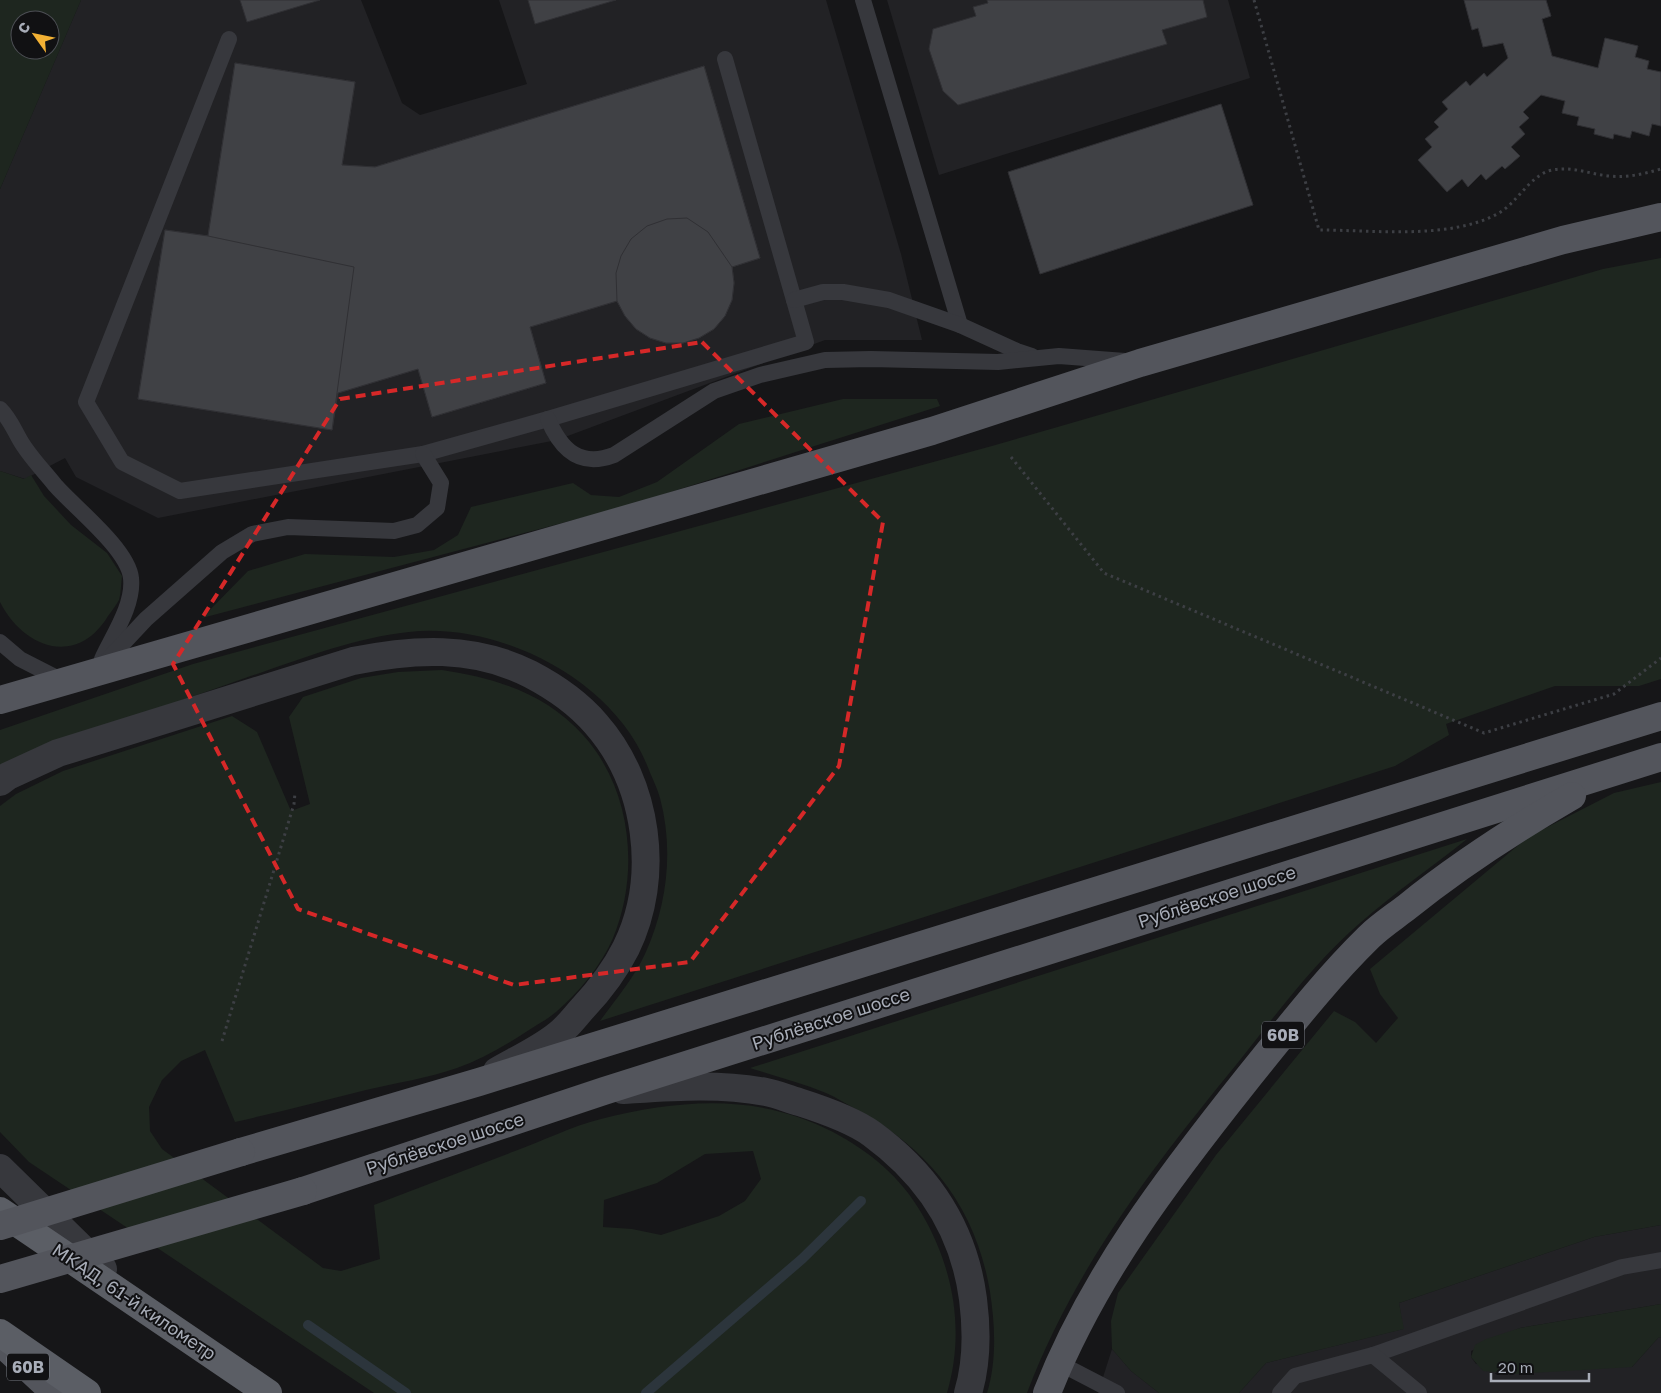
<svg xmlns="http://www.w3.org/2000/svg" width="1661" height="1393" viewBox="0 0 1661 1393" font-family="'Golos Text',sans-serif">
<rect width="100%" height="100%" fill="#161618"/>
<g fill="#222225">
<path d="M81,0H361L402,103L420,115L527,84L499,0H826L901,254L922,340H825L557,440L158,518L76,477L65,458L25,479L0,471V189Z"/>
<path d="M887,0H1228L1250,78L939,175Z"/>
<path d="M1661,1225V1304L1520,1328L1471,1351V1357L1476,1364L1632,1367L1658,1338L1661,1337V1393H1239L1266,1363L1403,1329L1399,1303L1594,1237Z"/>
<path d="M1112,1349L1131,1371L1159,1393H1098Z"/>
</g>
<g fill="#1e261f" fill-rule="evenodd">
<path d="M0,0H81L0,189ZM20,20H50V50H20Z"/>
<path d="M1661,258V679L1639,686H1555L1446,724L1449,735L1395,766L600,1021C615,1000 634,978 645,954C667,906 674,850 660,798C657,787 651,776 647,765C612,679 499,622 409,632C352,638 299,660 245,678C163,707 81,735 0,768V730L193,664L992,446L1603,269Z"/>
<path d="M843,399H937L940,406L627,506L202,618L248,571L305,554L394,557L434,550L458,535L471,507L573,483L591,495L619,497L657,482L739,424Z"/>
<path d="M0,471L24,479L31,475L44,496L71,525L107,553L122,576C121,584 121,593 119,600C116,605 112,611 108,616C77,667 24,649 0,602Z"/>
<path d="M442,670C496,678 546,694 583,735C632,789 640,873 613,938C601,966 579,992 556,1012C548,1019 538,1024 529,1030C506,1045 482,1059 457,1068C428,1078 396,1083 366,1090C323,1101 279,1112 235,1122L205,1050L181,1061L162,1080L149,1107L150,1131L162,1149L323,1268L341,1271L380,1259L374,1205C421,1187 468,1169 515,1151C543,1141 572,1126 601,1119C681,1099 758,1093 833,1132C869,1151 901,1177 922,1214C954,1269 965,1332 947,1393H374L29,1162L0,1132V806L16,794L63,771L232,716L257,732L291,811L310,804L289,717L303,697L361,678L398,672ZM753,1151L761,1179L745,1201L719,1216L661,1235L632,1229L603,1227L604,1200L657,1183L705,1154Z"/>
<path d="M1661,782V1225L1594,1237L1399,1303L1404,1329L1266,1363L1239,1393H1159L1131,1371L1112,1349L1111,1321L1118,1293L1216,1155L1334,1011L1355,1022L1376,1043L1398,1018L1380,994L1370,969L1528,837L1614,793Z"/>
<path d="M1467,839C1432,867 1394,893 1360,923C1314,963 1277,1013 1240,1060C1155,1164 1075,1266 1027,1393H987C997,1361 995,1324 990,1292C976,1207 930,1150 856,1109C846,1104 836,1097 826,1093C802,1083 775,1076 750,1068Z"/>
<path d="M1661,1304V1337L1658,1338L1632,1367L1515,1374L1483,1371L1471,1357L1475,1345L1486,1339L1520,1328Z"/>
</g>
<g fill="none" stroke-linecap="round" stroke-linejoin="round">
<g stroke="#2c353c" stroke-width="10">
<path d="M308,1325L406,1393"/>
<path d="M646,1393L802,1259L861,1201"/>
</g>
</g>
<g fill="#404145" stroke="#303034">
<path d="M240,0H320L247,22Z"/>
<path d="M528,0H616L535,24Z"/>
<path d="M987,0H1203L1207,17L1162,30L1167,44L958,105L943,91L929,49L933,29L976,16L973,7L988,3Z"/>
<path d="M1464,0H1546L1551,16L1542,19L1552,56L1598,68L1605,38L1638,46L1635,57L1649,61L1647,69L1661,72V126L1652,124L1649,136L1632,131L1630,138L1614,134L1613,139L1594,134L1595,129L1577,125L1579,117L1562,113L1565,101L1541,95L1523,112L1529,118L1519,127L1525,134L1511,147L1520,156L1505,169L1502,166L1486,180L1481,174L1468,187L1462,179L1447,192L1418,160L1432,147L1425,139L1439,127L1434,122L1448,109L1442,102L1466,81L1470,86L1484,73L1487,77L1508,58L1503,43L1483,47L1478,28L1472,30Z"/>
<path d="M235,63L355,82L342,165L375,167L704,66L760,258L732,267L708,232L687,218L667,219L647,226L631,239L621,256L616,273L617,301L530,327L546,383L432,417L418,369L338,393L354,267L208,236Z"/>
<path d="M235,63L355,82L342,165L375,167L704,66L760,258L732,267L734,283L732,300L725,316L714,329L699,338L683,343H666L650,338L636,329L625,316L617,301L530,327L546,383L432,417L418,369L338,393L332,430L138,399L165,230L208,236Z"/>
<path d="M1221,104L1253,205L1040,274L1008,172Z"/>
<path d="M687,218L708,232L732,267L734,283L732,300L725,316L714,329L699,338L683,343H666L650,338L636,329L625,316L617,301L616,273L621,256L631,239L647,226L667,219Z"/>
<path d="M165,230L208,236L354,267L332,430L138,399Z"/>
</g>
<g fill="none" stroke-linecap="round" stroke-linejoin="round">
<g stroke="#3d3f44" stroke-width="3" stroke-dasharray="2.5 4" stroke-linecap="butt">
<path d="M1254,0L1319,230C1374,230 1451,240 1499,213C1518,202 1530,175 1552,170C1572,166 1589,174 1609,176C1627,178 1643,174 1661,169"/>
<path d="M1011,457L1104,573L1484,733L1614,694L1661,658"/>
<path d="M222,1041L294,804L295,793"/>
</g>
<g stroke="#37383d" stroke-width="16">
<path d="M863,0L960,325"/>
<path d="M229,39L86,402L122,462L180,491L423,454L548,419L806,342L725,59"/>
<path d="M794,300L823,292H843L889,300L960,325L1017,351L1032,356"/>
<path d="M0,409C10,419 13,428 20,440C29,456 44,471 55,485C74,507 128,549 131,578C134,605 113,635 102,659"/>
<path d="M548,419C561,450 580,468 614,455L714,391L760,375L825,360L871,359L998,362L1059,356L1125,361"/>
<path d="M0,642L20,659L65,682"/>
<path d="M101,667L146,619L222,552L252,534L288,527L394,531L417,525L437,508L441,483L423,454"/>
<path d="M1373,1355L1622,1267L1661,1260"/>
<path d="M1059,1363L1117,1393"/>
<path d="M1280,1393L1295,1376L1373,1355L1419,1393"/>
</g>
<g stroke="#37383d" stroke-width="28">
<path d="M0,782L8,776L58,753L353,661C413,649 473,645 530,674C553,686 579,704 596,724C648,783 661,877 626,948C615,970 599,991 582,1009C574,1018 566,1029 556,1036C538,1050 516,1060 497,1071"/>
<path d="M623,1090C671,1087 718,1083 766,1092C777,1094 788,1099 799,1102C821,1109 853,1120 872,1134C928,1175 964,1230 973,1299C977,1330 977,1363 968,1393"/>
<path d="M0,1168L103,1269"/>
</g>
<g stroke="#53555c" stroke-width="28">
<path d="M0,700L932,431L1140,363L1285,321L1563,240L1661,217"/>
<path d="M241,1152L479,1082L1661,716"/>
<path d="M303,1191L604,1091L1661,757"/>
<path d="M7,1348L55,1393"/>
<path d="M1047,1393C1093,1276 1169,1177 1247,1079C1286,1031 1324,981 1369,937C1380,926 1394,917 1407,907C1458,866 1515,829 1572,796"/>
</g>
<g stroke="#5b5e65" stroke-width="28">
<path d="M0,1211L268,1393"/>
<path d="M0,1333L87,1393"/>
</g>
<g stroke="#53555c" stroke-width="28">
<path d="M0,1226L241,1152"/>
<path d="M0,1279L303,1191"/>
</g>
</g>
<path fill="none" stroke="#d62828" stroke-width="4" stroke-dasharray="10 6" stroke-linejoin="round" d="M702,342L883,522L839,766L690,962L514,985L298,909L173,664L340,399Z"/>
<g text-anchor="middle" stroke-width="4" stroke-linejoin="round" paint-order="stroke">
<g fill="#111113" stroke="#7b7e86" stroke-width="1">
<rect x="1262" y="1021.5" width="42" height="27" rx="4"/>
<rect x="7" y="1353.5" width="42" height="27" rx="4"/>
</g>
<g font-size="16" font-weight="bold" fill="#a8adb8">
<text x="1283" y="1041">60B</text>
<text x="28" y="1373">60B</text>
</g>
<g font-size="18" fill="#a8adb8" stroke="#111113">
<text transform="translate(1217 897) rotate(-18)" y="6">Рублёвское шоссе</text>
<text transform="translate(831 1019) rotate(-18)" y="6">Рублёвское шоссе</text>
<text transform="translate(445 1144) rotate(-18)" y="6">Рублёвское шоссе</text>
<text transform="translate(134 1302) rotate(34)" y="6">МКАД, 61-й километр</text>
</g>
</g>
<g transform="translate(35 35) rotate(303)"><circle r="24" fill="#111113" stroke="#4d4f55"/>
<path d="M0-4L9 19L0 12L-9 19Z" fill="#f2b134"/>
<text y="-8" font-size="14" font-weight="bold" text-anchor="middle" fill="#a8adb8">С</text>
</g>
<path d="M1491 1373v8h98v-8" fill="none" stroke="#a8adb8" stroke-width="2.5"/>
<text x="1498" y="1373" font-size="15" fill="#a8adb8" stroke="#111113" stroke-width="4" paint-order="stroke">20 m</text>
</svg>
